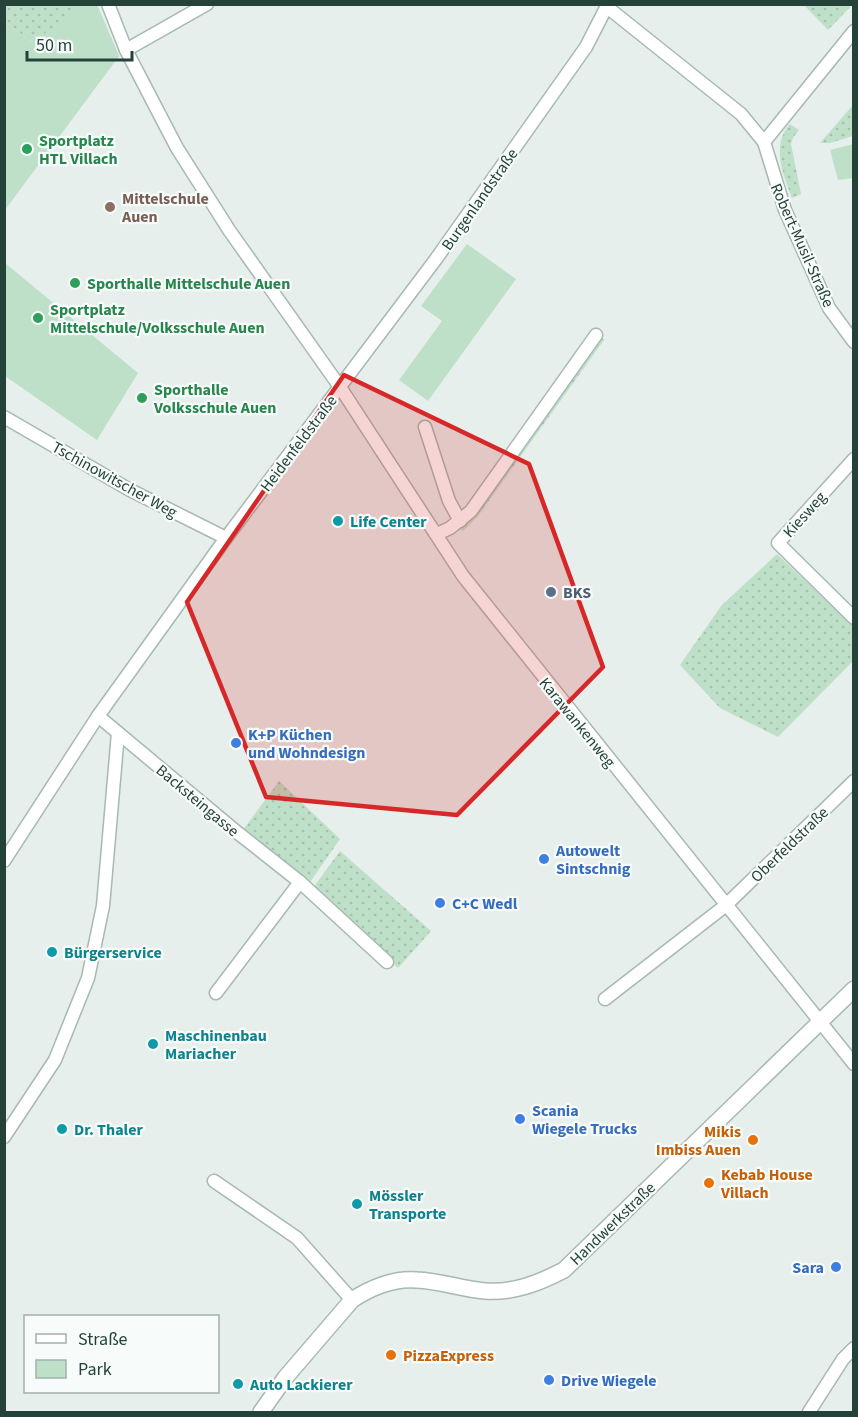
<svg xmlns="http://www.w3.org/2000/svg" width="858" height="1417" viewBox="0 0 858 1417" font-family="'Source Sans 3',sans-serif">
<defs>
<pattern id="grass-dots" width="8" height="8" patternUnits="userSpaceOnUse" patternTransform="scale(1.5)"><rect width="8" height="8" fill="#bfe0c8"/><path d="M2 2h.1M6 6h.1" fill="none" stroke="#a4c1ad" stroke-width="1.8" stroke-linecap="round"/></pattern>
</defs>
<rect width="100%" height="100%" fill="#e6efeb"/>
<g fill="url(#grass-dots)">
<path d="M5,5H97L119,56L95,88L5,22Z"/>
<path d="M804,5H852L828,30Z"/>
<path d="M853,105V136L830,143H820Z"/>
<path d="M790,124L799,130L793,138L791,144L801,194L792,198C783,174 771,145 790,124Z"/>
<path d="M602,338L604,340L478,516L463,531L460,529L475,514Z"/>
<path d="M777,554L854,627L853,661L778,737L720,708L680,665L721,606Z"/>
<path d="M279,781L340,839L308,885L243,830Z"/>
<path d="M340,851L431,931L398,968L313,888Z"/>
</g>
<g fill="#bfe0c8">
<path d="M76,5H97L119,56L5,210V22L32,42L36,37L59,27Z"/>
<path d="M853,144V178L838,180L830,150Z"/>
<path d="M467,244L516,279L428,401L399,380L442,321L421,306Z"/>
<path d="M5,263L138,373L97,440L5,376Z"/>
</g>
<g fill="none" stroke-linecap="round" stroke-linejoin="round">
<g stroke="#a8b8b2" stroke-width="15">
<g id="minor">
<path d="M108,4L126,50L177,148L229,230L340,387L463,576L854,1064"/>
<path d="M607,7L741,114L764,142L785,210L829,308L854,342"/>
<path d="M126,50L207,4"/>
<path d="M764,142L854,31"/>
<path d="M4,417L130,490L226,538"/>
<path d="M425,427L449,501L460,521"/>
<path d="M854,459L778,543L854,618"/>
<path d="M437,534L450,528L471,511L596,335"/>
<path d="M98,716L238,833L300,882L387,962"/>
<path d="M4,861L98,716L226,538L436,259L586,47L608,4"/>
<path d="M216,993L300,882"/>
<path d="M605,999L725,906L854,781"/>
<path d="M4,1137L55,1060L88,978L103,906L118,733"/>
<path d="M214,1181L297,1238L352,1300"/>
<path d="M809,1412L843,1359L854,1348"/>
</g>
</g>
<g stroke="#a8b8b2" stroke-width="18">
<path id="tertiary" d="M261,1412L285,1378L352,1300C370,1288 394,1278 417,1280C440,1281 462,1289 485,1291C514,1293 539,1283 564,1270C661,1176 757,1083 854,989"/>
</g>
<use href="#minor" stroke="#fff" stroke-width="12"/>
<use href="#tertiary" stroke="#fff" stroke-width="15"/>
</g>
<path fill="#d62828" fill-opacity="0.2" stroke="#d62828" stroke-width="4.5" stroke-linejoin="round" d="M344,375L529,464L603,667L457,815L266,797L187,602Z"/>
<g fill="#2e9e5b" stroke="#f7fbf9" stroke-width="2">
<circle cx="27" cy="149" r="6"/>
<circle cx="75" cy="283" r="6"/>
<circle cx="38" cy="318" r="6"/>
<circle cx="142" cy="398" r="6"/>
</g>
<circle fill="#8d6e63" stroke="#f7fbf9" stroke-width="2" cx="110" cy="207" r="6"/>
<g fill="#0f9aa8" stroke="#f7fbf9" stroke-width="2">
<circle cx="338" cy="521" r="6"/>
<circle cx="52" cy="952" r="6"/>
<circle cx="153" cy="1044" r="6"/>
<circle cx="62" cy="1129" r="6"/>
<circle cx="357" cy="1204" r="6"/>
<circle cx="238" cy="1384" r="6"/>
</g>
<circle fill="#5c6f8a" stroke="#f7fbf9" stroke-width="2" cx="551" cy="592" r="6"/>
<g fill="#3f7fe0" stroke="#f7fbf9" stroke-width="2">
<circle cx="236" cy="743" r="6"/>
<circle cx="544" cy="859" r="6"/>
<circle cx="440" cy="903" r="6"/>
<circle cx="520" cy="1119" r="6"/>
<circle cx="836" cy="1267" r="6"/>
<circle cx="549" cy="1380" r="6"/>
</g>
<g fill="#e8710a" stroke="#f7fbf9" stroke-width="2">
<circle cx="753" cy="1140" r="6"/>
<circle cx="709" cy="1183" r="6"/>
<circle cx="391" cy="1355" r="6"/>
</g>
<g text-anchor="middle" stroke-width="4.5" stroke-linejoin="round" paint-order="stroke">
<g font-size="16" font-weight="bold" fill="#27864d" stroke="#f7fbf9" text-anchor="start">
<text x="39" y="146">Sportplatz<tspan x="39" dy="18">HTL Villach</tspan></text>
<text x="87" y="289">Sporthalle Mittelschule Auen</text>
<text x="50" y="315">Sportplatz<tspan x="50" dy="18">Mittelschule/Volksschule Auen</tspan></text>
<text x="154" y="395">Sporthalle<tspan x="154" dy="18">Volksschule Auen</tspan></text>
</g>
<g font-size="16" font-weight="bold" fill="#785e54" stroke="#f7fbf9" text-anchor="start">
<text x="122" y="204">Mittelschule<tspan x="122" dy="18">Auen</tspan></text>
</g>
<g font-size="16" fill="#24423a" stroke="#f7fbf9">
<text transform="translate(479 199) rotate(-55)" y="6">Burgenlandstraße</text>
<text transform="translate(803 245) rotate(66)" y="6">Robert-Musil-Straße</text>
<text transform="translate(298 443) rotate(-53)" y="6">Heidenfeldstraße</text>
<text transform="translate(115 479) rotate(29)" y="6">Tschinowitscher Weg</text>
<text transform="translate(804 514) rotate(-48)" y="6">Kiesweg</text>
<text transform="translate(578 722) rotate(51)" y="6">Karawankenweg</text>
<text transform="translate(198 800) rotate(40)" y="6">Backsteingasse</text>
<text transform="translate(789 844) rotate(-44)" y="6">Oberfeldstraße</text>
<text transform="translate(612 1223) rotate(-44)" y="6">Handwerkstraße</text>
</g>
<g font-size="16" font-weight="bold" fill="#0d838f" stroke="#f7fbf9" text-anchor="start">
<text x="350" y="527">Life Center</text>
<text x="64" y="958">Bürgerservice</text>
<text x="165" y="1041">Maschinenbau<tspan x="165" dy="18">Mariacher</tspan></text>
<text x="74" y="1135">Dr. Thaler</text>
<text x="369" y="1201">Mössler<tspan x="369" dy="18">Transporte</tspan></text>
<text x="250" y="1390">Auto Lackierer</text>
</g>
<g font-size="16" font-weight="bold" fill="#4e5e75" stroke="#f7fbf9" text-anchor="start">
<text x="563" y="598">BKS</text>
</g>
<g font-size="16" font-weight="bold" fill="#366cbe" stroke="#f7fbf9" text-anchor="start">
<text x="248" y="740">K+P Küchen<tspan x="248" dy="18">und Wohndesign</tspan></text>
<text x="556" y="856">Autowelt<tspan x="556" dy="18">Sintschnig</tspan></text>
<text x="452" y="909">C+C Wedl</text>
<text x="532" y="1116">Scania<tspan x="532" dy="18">Wiegele Trucks</tspan></text>
<text x="824" y="1273" text-anchor="end">Sara</text>
<text x="561" y="1386">Drive Wiegele</text>
</g>
<g font-size="16" font-weight="bold" fill="#c56008" stroke="#f7fbf9" text-anchor="start">
<text x="741" y="1137" text-anchor="end">Mikis<tspan x="741" dy="18">Imbiss Auen</tspan></text>
<text x="721" y="1180">Kebab House<tspan x="721" dy="18">Villach</tspan></text>
<text x="403" y="1361">PizzaExpress</text>
</g>
</g>
<rect width="858" height="1417" fill="none" stroke="#24423a" stroke-width="12"/>
<rect x="24" y="1315" width="195" height="78" fill="#f7fbf9" stroke="#a3b1ad" stroke-width="1.5"/>
<rect x="36" y="1334" width="30" height="9" fill="#ffffff" stroke="#a3b1ad" stroke-width="1.5"/>
<text x="78" y="1345" font-size="18" fill="#24423a">Straße</text>
<rect x="36" y="1360" width="30" height="18" fill="#bfe0c8" stroke="#a3b1ad" stroke-width="1.5"/>
<text x="78" y="1375" font-size="18" fill="#24423a">Park</text>
<path d="M27 51v9h105v-9" fill="none" stroke="#24423a" stroke-width="3"/>
<text x="36" y="51" font-size="18" fill="#24423a" stroke="#f7fbf9" stroke-width="4.5" paint-order="stroke">50 m</text>
</svg>
